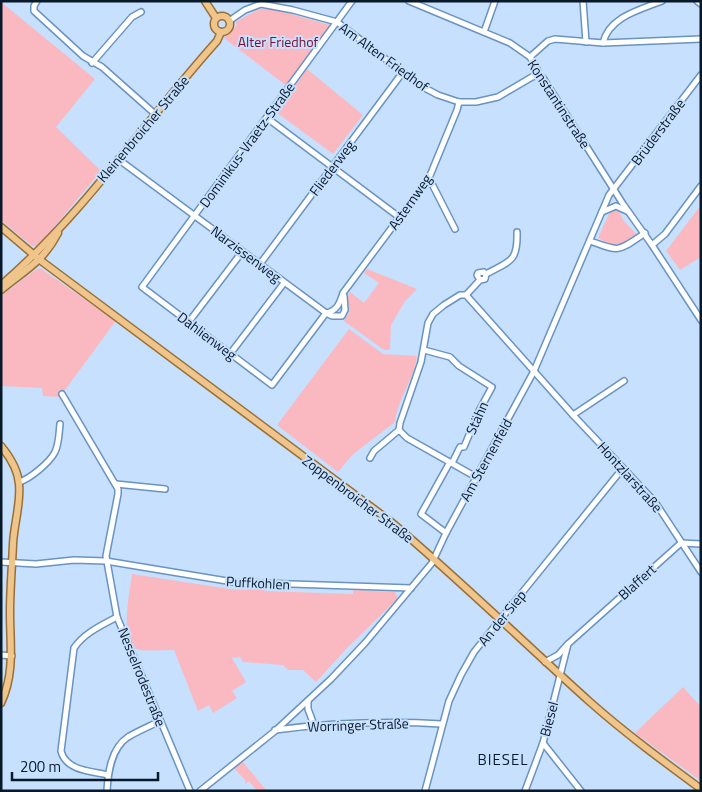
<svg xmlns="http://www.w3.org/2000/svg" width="702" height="792" viewBox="0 0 702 792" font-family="'Titillium Web',sans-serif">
<rect width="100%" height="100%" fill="#c6e0fd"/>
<g fill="#fab9c1">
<path d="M1,2L95,79L56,127L101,171L38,246H32L1,220Z"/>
<path d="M269,8L330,25L288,87L224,38L237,25L235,22L259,9Z"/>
<path d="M307,69L363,115L333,154L276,112Z"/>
<path d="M701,205V257L680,270L666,251Z"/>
<path d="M615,210L619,211L623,220L637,235L632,241L629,240C616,248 611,245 598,238L609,214Z"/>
<path d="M40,268L110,317L115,322L62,394L61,397L43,396L42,388L1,386V296L34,271Z"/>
<path d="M367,269L417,289L405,301L391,325L390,350H384L344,321L349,313L347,298L350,292L364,303L379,283L364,273Z"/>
<path d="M349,329L383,354L417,356C415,377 398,398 395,422L352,455L338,472L277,425Z"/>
<path d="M132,574L230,589L246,590L249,588H264L265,591L353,594V590L395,592L398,598L346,649L316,682L303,670H288L283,665L243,662L240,657L232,658L246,682L232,691L237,698L213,713L209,705L198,711L174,650C167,650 144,651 139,650C118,642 130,592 132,574Z"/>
<path d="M683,687L701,707V781L635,733Z"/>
<path d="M242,761L267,791H257L249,781L245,784V780L234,768Z"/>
</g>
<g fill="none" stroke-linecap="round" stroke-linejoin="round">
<g stroke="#6993c0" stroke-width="8">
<g id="minor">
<path d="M37,1L34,6V11L83,56L102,67L155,114"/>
<path d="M352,1L142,287L272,385L326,313C337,311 340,303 343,293L429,178L457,110L459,102"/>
<path d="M409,1L510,43L530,57L536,66L539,75L543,78L623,204L652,245L701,320"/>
<path d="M583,1L586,42"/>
<path d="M697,1L701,4"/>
<path d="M229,21L245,10L261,4L293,10L337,22L421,86L438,95L459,102H476L498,97L532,77L539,75"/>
<path d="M484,32L495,1"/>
<path d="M603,43C609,17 639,10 662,1"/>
<path d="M530,57L548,41L555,39L603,43L701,39"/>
<path d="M92,63L132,17L141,12"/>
<path d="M267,118L399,217"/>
<path d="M118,159L326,313L332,316H342L345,310L344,296"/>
<path d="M429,178L455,229"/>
<path d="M602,212L616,206L627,211"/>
<path d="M590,241C621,252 617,252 645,233"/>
<path d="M652,245L665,234L701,186"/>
<path d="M260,264L403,72"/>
<path d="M486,274C510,261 518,262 517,232"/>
<path d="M466,295L480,280L485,279L486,274L484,272L478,273L477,275L480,280"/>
<path d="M188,323L242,252"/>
<path d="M424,350L450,357L459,366L492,387L479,411L464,447H460L452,463"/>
<path d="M230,354L284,283"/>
<path d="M62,394L118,489V494L106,556L117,617L190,791"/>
<path d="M573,415L624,381"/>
<path d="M370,458L374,451L399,430"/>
<path d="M476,477L407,438L399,430L400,423L421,362L428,323L433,314L444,305L460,295H466L573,415L655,502L701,572"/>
<path d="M19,482C30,479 50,462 55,452C59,444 59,433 60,424"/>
<path d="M116,484L165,489"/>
<path d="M446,533L421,514L450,462"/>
<path d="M681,543L701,544"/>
<path d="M1,562L36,564L74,560L106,561L233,582L411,588"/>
<path d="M1,655L12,656"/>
<path d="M545,662L558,655L568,644"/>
<path d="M308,701V709L314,725"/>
<path d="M275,730C330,723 387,721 442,724"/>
<path d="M543,743L581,791"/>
<path d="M108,775C91,771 66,771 61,751L74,648C84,633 102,625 117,617"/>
<path d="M107,791C108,773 111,748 128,737C138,731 150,726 160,721"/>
<path d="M200,791L275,731L331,679L365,643L432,563L446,533L534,371L609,195L701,75"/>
<path d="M425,791L449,701L461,675L474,652L623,468"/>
<path d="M525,791L543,743L568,644L681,543"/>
</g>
</g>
<g stroke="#987037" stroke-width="9">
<g id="major">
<path d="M205,1L216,18"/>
<circle cx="222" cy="24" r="8"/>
<path d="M1,227L40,260L390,521C459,579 523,642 590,702C625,733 663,761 701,789"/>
<path d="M1,285C83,215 145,121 217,41L221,32"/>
<path d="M1,290C25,270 43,262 58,233"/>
<path d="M1,446C10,457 18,470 19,484C21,503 14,524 13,544C12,567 10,590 10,613C10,644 15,673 1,703"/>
</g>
</g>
<use href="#minor" stroke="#fff" stroke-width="5"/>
<use href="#major" stroke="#f0c58b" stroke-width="6"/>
</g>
<g text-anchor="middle" stroke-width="4" stroke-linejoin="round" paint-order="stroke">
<g font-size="14" fill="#801033" stroke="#c6e0fd">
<text x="278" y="47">Alter Friedhof</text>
</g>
<g font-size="14" fill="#08192a" stroke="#c6e0fd">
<text transform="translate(384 57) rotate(36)" y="5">Am Alten Friedhof</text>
<text transform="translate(559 104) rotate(57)" y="5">Konstantinstraße</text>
<text transform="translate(143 129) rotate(-50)" y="5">Kleinenbroicher Straße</text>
<text transform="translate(658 132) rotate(-53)" y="5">Brüderstraße</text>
<text transform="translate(247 145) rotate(-54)" y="5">Dominikus-Vraetz-Straße</text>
<text transform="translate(332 168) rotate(-53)" y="5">Fliederweg</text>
<text transform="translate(410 202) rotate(-55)" y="5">Asternweg</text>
<text transform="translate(246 254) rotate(37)" y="5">Narzissenweg</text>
<text transform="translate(207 336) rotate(37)" y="5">Dahlienweg</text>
<text transform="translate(477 418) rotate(-66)" y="5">Stähn</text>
<text transform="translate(486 460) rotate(-61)" y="5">Am Sternenfeld</text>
<text transform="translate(630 477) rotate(48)" y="5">Hontzlarstraße</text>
<text transform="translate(358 499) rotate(37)" y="5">Zoppenbroicher Straße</text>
<text transform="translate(637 582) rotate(-42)" y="5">Blaffert</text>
<text transform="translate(258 583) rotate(3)" y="5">Puffkohlen</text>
<text transform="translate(502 618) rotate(-51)" y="5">An der Siep</text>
<text transform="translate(142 677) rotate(68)" y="5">Nesselrodestraße</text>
<text transform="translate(549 719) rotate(-75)" y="5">Biesel</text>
<text transform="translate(358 725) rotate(-2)" y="5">Worringer Straße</text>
</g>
<g font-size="15" letter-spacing="1" fill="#08192a" stroke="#c6e0fd">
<text x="503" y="765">BIESEL</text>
</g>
</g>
<rect width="702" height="792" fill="none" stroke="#08192a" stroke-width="5"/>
<path d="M12 772v8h146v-8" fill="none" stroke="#08192a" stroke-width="2.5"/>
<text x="20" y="772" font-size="15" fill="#08192a" stroke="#c6e0fd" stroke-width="4" paint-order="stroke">200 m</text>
</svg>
